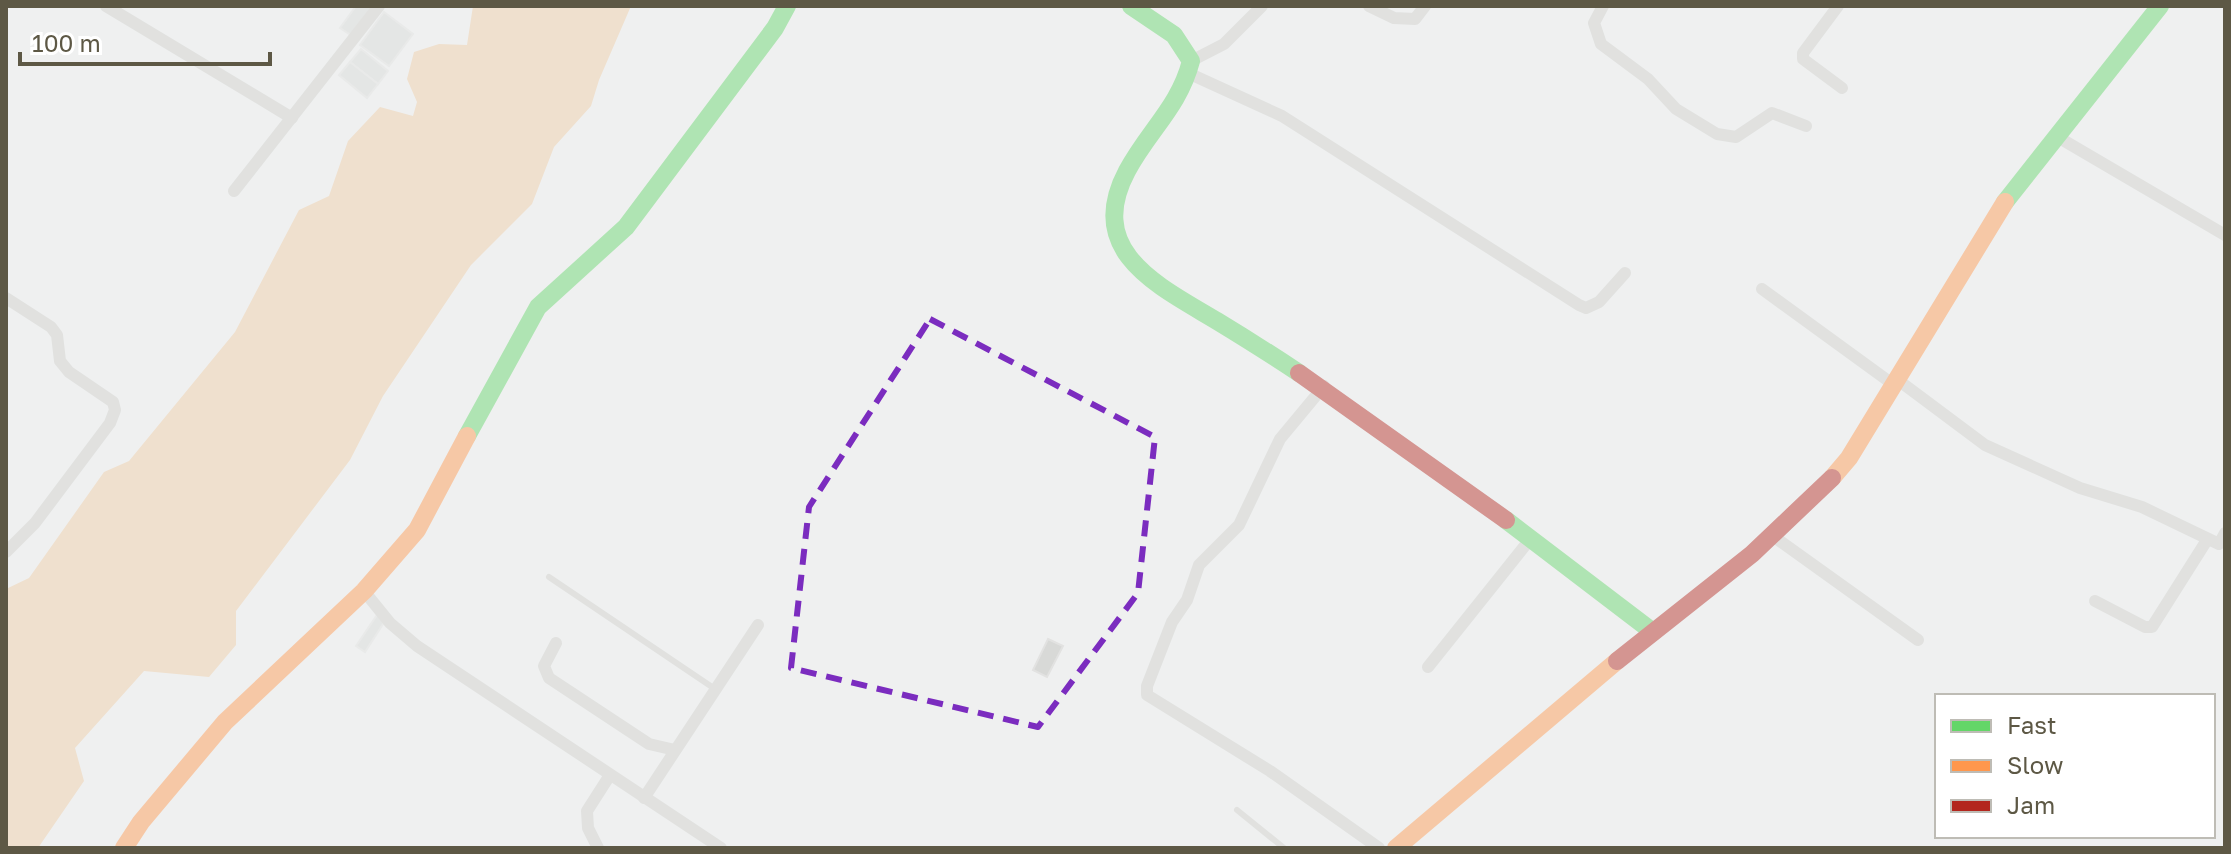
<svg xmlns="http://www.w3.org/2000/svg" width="2231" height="854" viewBox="0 0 2231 854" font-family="'Golos Text',sans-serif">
<rect width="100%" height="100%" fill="#eff0f0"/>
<path fill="#f0cca4" d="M473,6H631L599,80L591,106L554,147L532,204L471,265L383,396L350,460L236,611V645L209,677L144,671L75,748L84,781L38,848H6V589L29,578L104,472L129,461L235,332L299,210L329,196L348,141L380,107L413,116L417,102L407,79L414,52L439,44L467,45Z"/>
<g fill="#d8d9d7" stroke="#e2e2e1" stroke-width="2">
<path d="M356,6H373L352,36L340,28Z"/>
<path d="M384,12L413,34L389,66L360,45Z"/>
<path d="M361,49L388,71L378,84L350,62Z"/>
<path d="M350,62L378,84L367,98L339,75Z"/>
<path d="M377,615L385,621L365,652L356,646Z"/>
<path d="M1048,639L1063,646L1047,677L1033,670Z"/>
</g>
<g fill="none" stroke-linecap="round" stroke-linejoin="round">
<g stroke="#d0cfcb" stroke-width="6">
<path d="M549,577L715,689"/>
<path d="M1237,810L1284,848"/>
</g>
<g stroke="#d0cfcb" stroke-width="12">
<path d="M106,6L292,118"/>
<path d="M1369,6L1394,18L1415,19L1425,6"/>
<path d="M1603,6L1594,23L1601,44L1648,79L1676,109L1717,134L1736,137L1772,113L1806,126"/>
<path d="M1838,6L1803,53V59L1842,88"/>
<path d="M1191,61L1224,44L1262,6"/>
<path d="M1188,73L1282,116L1579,305L1586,308L1599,302L1625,273"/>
<path d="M2056,136L2225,235"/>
<path d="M234,191L379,6"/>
<path d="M1762,289L1894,385"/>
<path d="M6,298L51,327L57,335L60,361L69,372L113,402L115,410L110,423L35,523L6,552"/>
<path d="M1898,380L1985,445L2080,488L2142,507L2219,544L2225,533"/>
<path d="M1324,386L1280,439L1239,525L1199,565L1187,600L1172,622L1147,686V695L1270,771L1379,848"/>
<path d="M1773,536L1918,640"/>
<path d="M364,591L390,623L417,646L721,848"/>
<path d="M2095,601L2145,627H2152L2207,540"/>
<path d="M556,643L544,666L549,678L649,744L675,750"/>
<path d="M1428,667L1531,538"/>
<path d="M644,798L758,625"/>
<path d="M598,848L588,828L587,811L610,775"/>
</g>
<g stroke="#63d668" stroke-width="18">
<path d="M1131,6L1174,35L1191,61C1179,107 1149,130 1127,171C1084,252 1159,286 1217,321C1245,338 1272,355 1299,373"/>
<path d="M2005,202L2160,6"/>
<path d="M467,436L538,307L626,227L775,28L787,6"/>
<path d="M1506,520L1653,632"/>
</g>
<g stroke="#ff974d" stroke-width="18">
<path d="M1832,478L1849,458L2005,202"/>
<path d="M124,848L141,822L225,722L364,591L417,530L467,436"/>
<path d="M1396,848L1617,661"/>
</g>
<g stroke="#b3261e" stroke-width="18">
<path d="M1299,373L1506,520"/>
<path d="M1617,661L1752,554L1832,478"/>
</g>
</g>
<path d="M0 0H2231V854H0ZM930,319L1155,437L1138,593L1038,727L791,668L809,507Z" fill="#eff0f0" fill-opacity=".55" fill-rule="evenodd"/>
<path fill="none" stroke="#7b2cbf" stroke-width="6" stroke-dasharray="16 10" stroke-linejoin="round" d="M930,319L1155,437L1138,593L1038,727L791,668L809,507Z"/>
<rect width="2231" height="854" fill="none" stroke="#5d5845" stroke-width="16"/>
<rect x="1935" y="694" width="280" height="144" fill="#ffffff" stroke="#bebcb5" stroke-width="2"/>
<rect x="1951" y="720" width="40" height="12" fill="#63d668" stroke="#bebcb5" stroke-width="2"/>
<text x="2007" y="734" font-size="24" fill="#5d5845">Fast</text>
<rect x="1951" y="760" width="40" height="12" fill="#ff974d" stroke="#bebcb5" stroke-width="2"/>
<text x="2007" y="774" font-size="24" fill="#5d5845">Slow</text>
<rect x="1951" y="800" width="40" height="12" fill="#b3261e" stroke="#bebcb5" stroke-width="2"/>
<text x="2007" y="814" font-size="24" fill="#5d5845">Jam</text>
<path d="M20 52v12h250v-12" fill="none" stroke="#5d5845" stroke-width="4"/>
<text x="32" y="52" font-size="24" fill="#5d5845" stroke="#ffffff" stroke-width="6" paint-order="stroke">100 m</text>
</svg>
